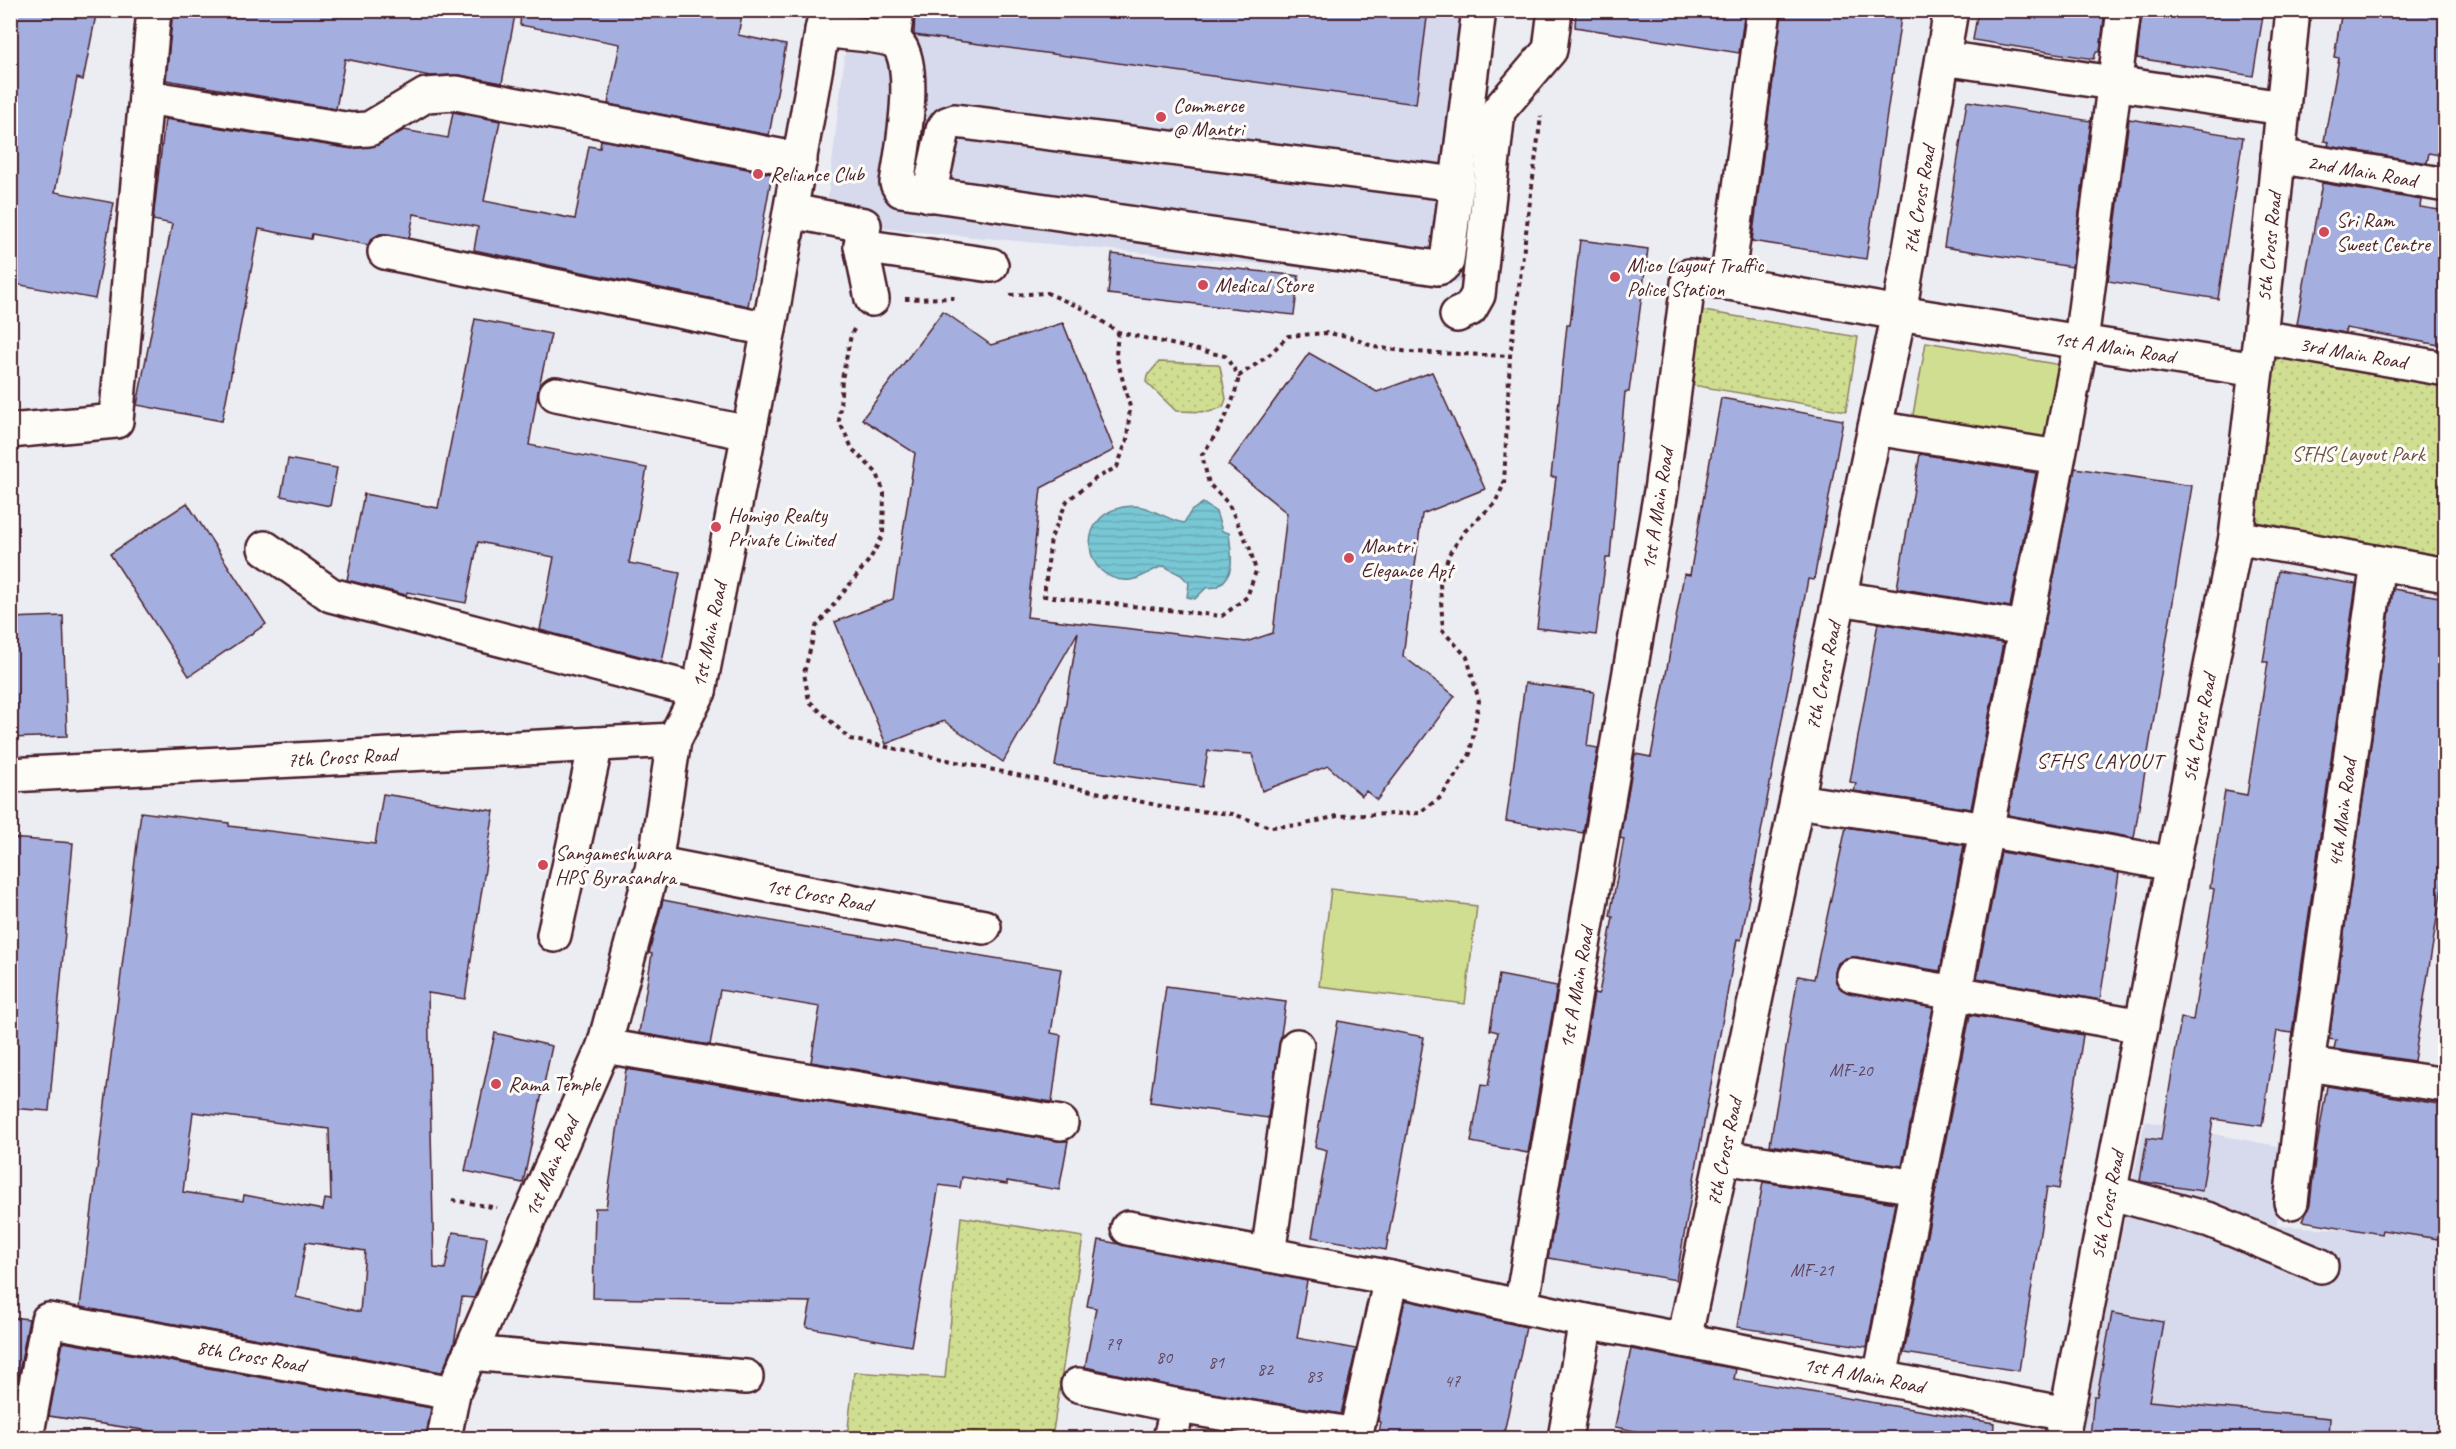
<svg xmlns="http://www.w3.org/2000/svg" width="2456" height="1449" viewBox="0 0 2456 1449" font-family="Caveat,sans-serif">
<defs>
<pattern id="park-dots" width="8" height="8" patternUnits="userSpaceOnUse" patternTransform="scale(1.5)"><rect width="8" height="8" fill="#d0de92"/><path d="M2 2h.1M6 6h.1" fill="none" stroke="#b4be7e" stroke-width="1.8" stroke-linecap="round"/></pattern>
<pattern id="water-rules" width="6" height="5" patternUnits="userSpaceOnUse" patternTransform="scale(1.5)"><rect width="6" height="5" fill="#78c7d4"/><path d="M0 2.5h6" fill="none" stroke="#69aab6"/></pattern>
</defs>
<rect width="100%" height="100%" fill="#ebedf2"/>
<filter id="ink" filterUnits="userSpaceOnUse"><feTurbulence type="fractalNoise" baseFrequency=".0167" numOctaves="2"/><feDisplacementMap in="SourceGraphic" scale="12" xChannelSelector="R" yChannelSelector="G"/><feConvolveMatrix kernelMatrix="1 2 1 2 8 2 1 2 1" color-interpolation-filters="sRGB"/></filter>
<g filter="url(#ink)">
<g fill="#d6daec">
<path d="M850,11H1497L1464,283L825,223Z"/>
<path d="M2145,1121L2282,1147L2277,1226L2445,1234V1438H2079Z"/>
</g>
<g fill="url(#park-dots)" stroke="#8d7e5e" stroke-width="1.5">
<path d="M1698,310L1858,337L1846,411L1686,384Z"/>
<path d="M2274,352L2445,381V558L2252,523Z"/>
<path d="M1159,362L1216,364L1220,366L1226,399L1223,407L1209,412L1176,411L1146,382L1147,376Z"/>
<path d="M961,1217L1083,1237L1052,1438H847L854,1372L945,1378Z"/>
</g>
<g fill="#d0de92" stroke="#8d7e5e" stroke-width="1.5">
<path d="M1926,342L2061,365L2047,449L1911,426Z"/>
<path d="M1331,889L1477,906L1465,1004L1319,986Z"/>
</g>
<path fill="url(#water-rules)" stroke="#668490" stroke-width="1.5" d="M1203,503L1216,512L1222,531L1229,533C1231,554 1237,574 1217,587L1206,588L1195,599L1187,597L1189,583L1181,575L1164,566C1152,569 1142,579 1130,580C1081,584 1072,509 1132,506C1150,505 1166,520 1184,523L1191,511Z"/>
<g fill="#a4afdf" stroke="#4a1f2b" stroke-width="1.5" fill-rule="evenodd">
<path d="M10,10H97L83,80L77,78L55,192L114,203L95,299L10,283Z"/>
<path d="M173,10H516L502,83L459,75L430,76L345,59L336,109L166,80Z"/>
<path d="M521,10H743L738,35L786,45L769,135L608,104L620,44L520,25Z"/>
<path d="M863,10H878L877,17L863,16Z"/>
<path d="M915,10H1428L1416,104L914,35Z"/>
<path d="M1576,10H1745L1739,53L1575,27Z"/>
<path d="M1782,10H1902L1866,259L1752,241Z"/>
<path d="M1978,10H2105L2100,52H2096L2094,59L1973,40Z"/>
<path d="M2142,10H2264L2253,76L2137,58Z"/>
<path d="M2342,10H2445V156L2429,153L2427,163L2328,146L2329,142L2324,141L2339,58L2334,57Z"/>
<path d="M1967,101L2091,121L2072,267L1944,247Z"/>
<path d="M453,112L500,121L484,201L575,219L589,146L600,148L601,140L772,174L748,306L474,250L478,227L414,214L409,238L380,234L371,239L368,245L312,234L311,239L259,229L222,421L137,405L172,224L153,220L165,119L352,149L378,145L404,130L448,138Z"/>
<path d="M2129,119L2243,137L2218,299L2108,281Z"/>
<path d="M2322,183L2421,200L2420,207L2445,211V346L2346,328L2345,333L2297,324Z"/>
<path d="M1580,240L1648,249L1629,392H1625L1610,558H1606L1596,635L1537,628L1556,477H1551L1567,325H1570Z"/>
<path d="M1112,254L1299,276L1294,315L1108,294Z"/>
<path d="M943,311L991,345L1063,323L1114,450L1041,488L1027,617L1246,642L1273,633L1287,513L1228,465L1309,353L1377,392L1432,372L1485,489L1422,514L1403,656L1455,696L1377,800L1366,791L1362,796L1328,766L1262,791L1252,754L1208,751L1202,787L1055,766L1078,632L1003,762L944,721L886,744L835,622L893,599L915,453L862,419Z"/>
<path d="M475,319L551,334L538,391L529,445L647,468L629,563L680,573L662,662L540,630L554,557L478,542L466,603L407,592L406,595L347,580L364,494L438,508Z"/>
<path d="M1721,398L1843,420L1814,580L1808,579L1741,940L1737,939L1676,1280L1548,1258L1594,993L1599,994L1613,917L1610,916L1624,839L1620,838L1635,754L1651,757L1684,574L1690,575Z"/>
<path d="M1920,454L2036,473L2010,607L1897,588Z"/>
<path d="M288,459L337,468L330,506L281,496Z"/>
<path d="M2075,468L2192,486L2134,838L2008,815Z"/>
<path d="M187,503L266,624L189,676L110,554Z"/>
<path d="M2278,571L2356,584L2292,1033L2277,1031L2262,1126L2213,1119L2202,1191L2144,1182L2140,1181L2147,1138L2161,1140L2181,1018L2193,1020L2214,889L2210,888L2225,791L2247,795L2268,662H2263Z"/>
<path d="M2393,589L2445,598V868L2414,1061L2334,1049L2336,1040L2329,1039Z"/>
<path d="M63,616L67,736L10,738V618Z"/>
<path d="M1878,623L2003,643L1971,809L1854,791L1856,783L1850,782Z"/>
<path d="M1525,683L1594,692L1587,746L1598,748L1583,833L1506,821Z"/>
<path d="M383,794L494,811L465,999L428,993L434,1268L445,1269L453,1232L487,1237L479,1286L474,1298L462,1297L454,1344L442,1372L80,1307L141,812L229,823V826L375,844ZM193,1112L329,1129L331,1200L325,1199L323,1210L244,1195L243,1201L183,1192ZM306,1242L365,1251L360,1312L296,1297Z"/>
<path d="M1846,827L1964,845L1940,971L1856,957L1846,958L1838,963L1835,971L1836,982L1841,989L1849,993L1933,1008L1902,1166L1770,1145L1798,976L1814,979Z"/>
<path d="M10,838L73,843L49,1111L10,1108Z"/>
<path d="M2001,852L2119,873L2100,1000L1977,978Z"/>
<path d="M663,900L787,924L1061,969L1051,1033L1061,1035L1052,1102L811,1062L820,1007L720,990L710,1045L639,1033L652,954L649,953Z"/>
<path d="M1499,975L1557,986L1528,1153L1471,1142L1481,1085L1488,1086L1498,1032L1490,1030Z"/>
<path d="M1166,986L1286,1002L1268,1118L1150,1102Z"/>
<path d="M1970,1015L2083,1035L2059,1189L2047,1187L2019,1371L1904,1353Z"/>
<path d="M1338,1021L1424,1037L1386,1250L1312,1237L1327,1150L1315,1147Z"/>
<path d="M495,1033L552,1046L523,1183L465,1171Z"/>
<path d="M626,1069L1058,1141H1068L1059,1190L1007,1181V1184L962,1177L960,1188L939,1185L911,1346L806,1327L811,1302L593,1298L595,1208H606Z"/>
<path d="M2327,1086L2445,1105V1240L2382,1230L2381,1234L2303,1221L2310,1204L2316,1151Z"/>
<path d="M1763,1182L1895,1203L1867,1347L1737,1327Z"/>
<path d="M1099,1240L1307,1281L1297,1338L1356,1349L1341,1414L1181,1388L1085,1367L1096,1308L1087,1306Z"/>
<path d="M1405,1300L1526,1327L1503,1438H1378L1381,1422L1378,1421Z"/>
<path d="M2112,1313L2163,1322L2149,1401L2330,1418L2329,1438H2090L2094,1396H2097Z"/>
<path d="M10,1317L29,1319L12,1410H10Z"/>
<path d="M63,1342L431,1408L426,1438L395,1433L394,1438H162L163,1433L49,1416Z"/>
<path d="M1631,1349L1736,1369L1734,1379L1994,1423L1993,1438H1669L1615,1427Z"/>
</g>
<g fill="none" stroke-linecap="round" stroke-linejoin="round">
<g stroke="#4a1f2b" stroke-width="38">
<g id="minor">
<path d="M822,30C840,33 877,34 892,40C922,52 901,157 897,183L901,190L1437,268L1441,267L1447,261L1479,10"/>
<path d="M893,40L897,10"/>
<path d="M1943,58L2283,108"/>
<path d="M146,97L351,130L369,129L426,95L456,93L800,160"/>
<path d="M2278,156L2446,185"/>
<path d="M929,195L943,130L947,124L955,121L1457,184"/>
<path d="M791,211L864,225L861,246L872,299"/>
<path d="M861,246L991,265"/>
<path d="M385,252L769,329"/>
<path d="M1727,283L1764,10"/>
<path d="M1457,315L1470,309L1478,295L1498,111L1550,50L1555,10"/>
<path d="M2260,337L2446,369"/>
<path d="M556,394L749,433"/>
<path d="M1875,428L2058,457"/>
<path d="M10,431L116,421L154,10"/>
<path d="M2236,537L2446,575"/>
<path d="M265,548L331,595L699,691"/>
<path d="M1840,598L2025,628"/>
<path d="M10,775L674,740"/>
<path d="M1797,801L1987,830L2173,864"/>
<path d="M653,863L984,927"/>
<path d="M554,935L596,744"/>
<path d="M1853,975L2142,1026"/>
<path d="M604,1046L1061,1123"/>
<path d="M2307,1064L2446,1085"/>
<path d="M1723,1157L1917,1187"/>
<path d="M2109,1192L2210,1220L2321,1266"/>
<path d="M2291,1202L2307,1064L2378,563"/>
<path d="M1128,1228L1391,1278L1586,1321L2066,1414"/>
<path d="M1268,1255L1297,1046"/>
<path d="M1521,1307L1661,491L1689,276L1899,313L2256,370"/>
<path d="M1684,1340L1899,313L1951,10"/>
<path d="M470,1353L746,1377"/>
<path d="M1880,1378L2081,341L2124,10"/>
<path d="M1078,1385L1178,1406"/>
<path d="M26,1438L48,1320L453,1393"/>
<path d="M444,1438L453,1393L604,1046L657,851L674,740L699,691L773,308L826,10"/>
<path d="M1170,1438L1178,1406L1356,1435"/>
<path d="M1355,1438L1391,1278"/>
<path d="M1565,1438L1586,1321"/>
<path d="M2062,1438L2236,537L2260,337L2293,10"/>
</g>
</g>
<g stroke="#4a1f2b" stroke-width="4" stroke-dasharray="4.5 4.5" stroke-linecap="butt">
<path d="M1010,295L1047,293L1084,309L1118,332L1225,356L1239,376L1268,356L1288,336L1325,333L1348,336L1374,347L1410,352L1510,356"/>
<path d="M905,299L955,298"/>
<path d="M854,329L851,335L842,379L839,421L853,450L877,473L884,493L883,535L870,559L816,627L804,673L809,701L850,739L1175,809L1233,814L1270,827L1302,825L1337,816L1419,813L1441,797L1470,754L1479,701L1467,657L1443,631L1440,584L1449,554L1465,531L1495,503L1504,484L1510,356L1541,116"/>
<path d="M1118,332L1116,355L1130,407L1127,440L1117,467L1095,479L1067,501L1051,538L1044,596L1222,616L1247,597L1256,571L1250,549L1228,503L1209,484L1202,455C1221,427 1232,411 1239,376"/>
<path d="M452,1200L497,1208"/>
</g>
<use href="#minor" stroke="#fdfcf7" stroke-width="33"/>
</g>
</g>
<g fill="#d1495b" stroke="#fdfcf7" stroke-width="2">
<circle cx="1161" cy="117" r="6"/>
<circle cx="758" cy="174" r="6"/>
<circle cx="2324" cy="232" r="6"/>
<circle cx="1615" cy="277" r="6"/>
<circle cx="1203" cy="285" r="6"/>
<circle cx="716" cy="527" r="6"/>
<circle cx="1349" cy="558" r="6"/>
<circle cx="543" cy="865" r="6"/>
<circle cx="496" cy="1084" r="6"/>
</g>
<g text-anchor="middle" stroke-width="6" stroke-linejoin="round" paint-order="stroke">
<g font-size="18" fill="#604358">
<text x="1851" y="1076">MF-20</text>
<text x="1812" y="1276">MF-21</text>
<text x="1113" y="1350">79</text>
<text x="1164" y="1363">80</text>
<text x="1216" y="1368">81</text>
<text x="1265" y="1375">82</text>
<text x="1314" y="1382">83</text>
<text x="1452" y="1387">47</text>
</g>
<g font-size="21" fill="#4a1f2b" stroke="#fdfcf7" text-anchor="start">
<text x="1173" y="112">Commerce<tspan x="1173" dy="24">@ Mantri</tspan></text>
<text x="770" y="181">Reliance Club</text>
<text x="2336" y="227">Sri Ram<tspan x="2336" dy="24">Sweet Centre</tspan></text>
<text x="1627" y="272">Mico Layout Traffic<tspan x="1627" dy="24">Police Station</tspan></text>
<text x="1215" y="292">Medical Store</text>
<text x="728" y="522">Homigo Realty<tspan x="728" dy="24">Private Limited</tspan></text>
<text x="1361" y="553">Mantri<tspan x="1361" dy="24">Elegance Apt</tspan></text>
<text x="555" y="860">Sangameshwara<tspan x="555" dy="24">HPS Byrasandra</tspan></text>
<text x="508" y="1091">Rama Temple</text>
</g>
<g font-size="21" fill="#4a1f2b" stroke="#fdfcf7">
<text transform="translate(2362 171) rotate(10)" y="7">2nd Main Road</text>
<text transform="translate(1919 200) rotate(-80)" y="7">7th Cross Road</text>
<text transform="translate(2269 247) rotate(-84)" y="7">5th Cross Road</text>
<text transform="translate(2114 347) rotate(9)" y="7">1st A Main Road</text>
<text transform="translate(2353 353) rotate(10)" y="7">3rd Main Road</text>
<text transform="translate(1657 509) rotate(-81)" y="7">1st A Main Road</text>
<text transform="translate(709 635) rotate(-78)" y="7">1st Main Road</text>
<text transform="translate(1823 676) rotate(-78)" y="7">7th Cross Road</text>
<text transform="translate(2199 728) rotate(-79)" y="7">5th Cross Road</text>
<text transform="translate(342 757) rotate(-3)" y="7">7th Cross Road</text>
<text transform="translate(2342 813) rotate(-82)" y="7">4th Main Road</text>
<text transform="translate(819 895) rotate(11)" y="7">1st Cross Road</text>
<text transform="translate(1576 988) rotate(-80)" y="7">1st A Main Road</text>
<text transform="translate(1724 1152) rotate(-78)" y="7">7th Cross Road</text>
<text transform="translate(551 1167) rotate(-66)" y="7">1st Main Road</text>
<text transform="translate(2107 1205) rotate(-79)" y="7">5th Cross Road</text>
<text transform="translate(251 1356) rotate(10)" y="7">8th Cross Road</text>
<text transform="translate(1864 1375) rotate(11)" y="7">1st A Main Road</text>
</g>
<g font-size="21" fill="#6c4f45" stroke="#fdfcf7">
<text x="2358" y="461">SFHS Layout Park</text>
</g>
<g font-size="22" letter-spacing="1.5" fill="#4a1f2b" stroke="#fdfcf7">
<text x="2100" y="768">SFHS LAYOUT</text>
</g>
</g>
<rect width="2456" height="1449" fill="none" stroke="#fdfcf7" stroke-width="36"/>
<rect x="18" y="18" width="2420" height="1413" fill="none" stroke="#4a1f2b" stroke-width="2" filter="url(#ink)"/>
</svg>
